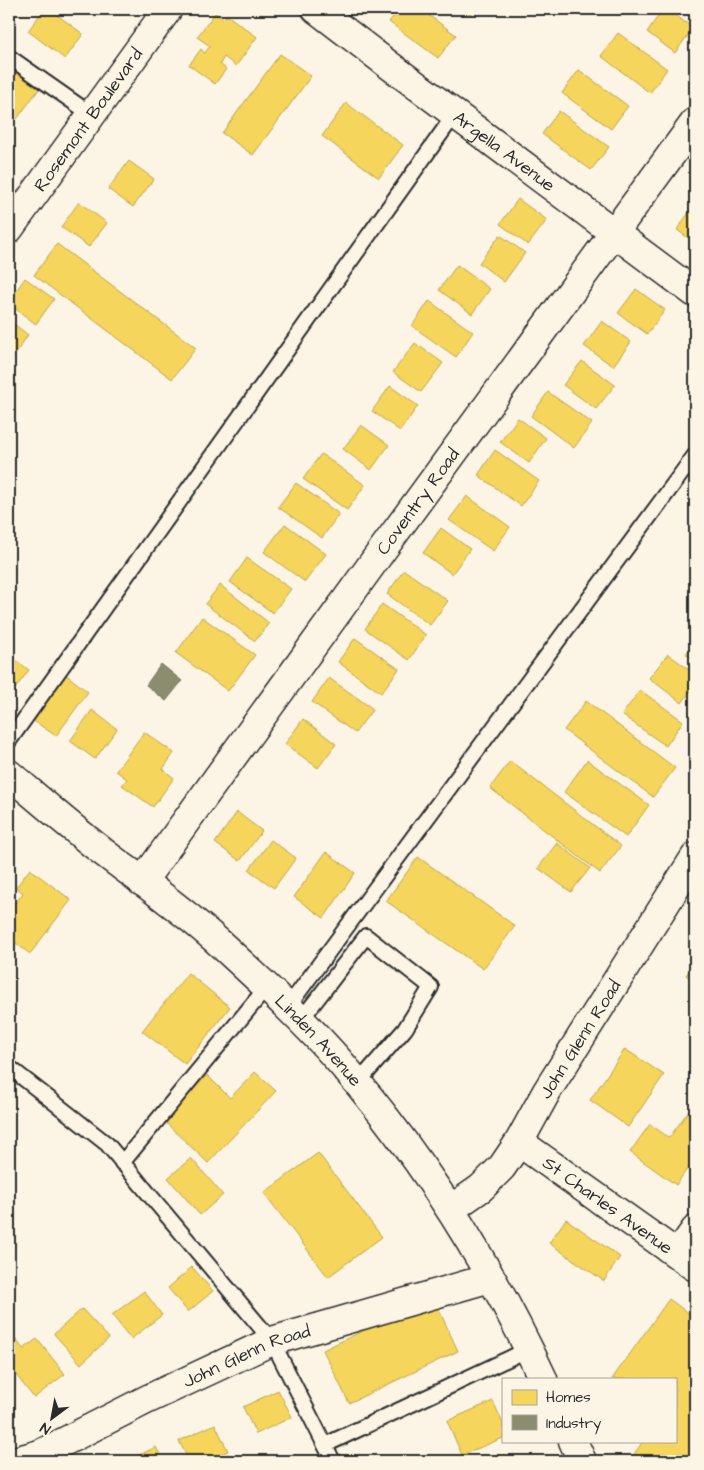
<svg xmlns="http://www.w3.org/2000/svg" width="704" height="1470" viewBox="0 0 704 1470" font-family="'Architects Daughter',sans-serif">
<rect width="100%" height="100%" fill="#fcf5e5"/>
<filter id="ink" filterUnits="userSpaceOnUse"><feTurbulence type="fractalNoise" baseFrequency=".02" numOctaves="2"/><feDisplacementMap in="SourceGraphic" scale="10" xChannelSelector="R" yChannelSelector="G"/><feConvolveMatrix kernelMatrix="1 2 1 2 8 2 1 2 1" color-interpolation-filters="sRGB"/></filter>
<g filter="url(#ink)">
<g fill="#f6d55c" stroke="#b9a24d">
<path d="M44,9H49L83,34L65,59L28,31Z"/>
<path d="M399,9H420L456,35L438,58L389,22Z"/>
<path d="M462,9H476L471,15Z"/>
<path d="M663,9H667L693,28L675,53L647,32Z"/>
<path d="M215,13L223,19L227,15L257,37L236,66L224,57L220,64L226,69L215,84L189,65L201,49L205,53L210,46L197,37Z"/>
<path d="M618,33L667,69L650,93L601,56Z"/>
<path d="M280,54L311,76L253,155L222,133Z"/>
<path d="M9,67L39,89L17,119L9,112Z"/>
<path d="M579,70L628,106L611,129L562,93Z"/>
<path d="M346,103L403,145L379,178L322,136Z"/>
<path d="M559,111L609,147L591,170L542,134Z"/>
<path d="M129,161L154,179L133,207L108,189Z"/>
<path d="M518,199L547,220L528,245L500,224Z"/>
<path d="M79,202L107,223L89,247L61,227Z"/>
<path d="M694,205L695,206V243L677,230Z"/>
<path d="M500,235L525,253L504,282L479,263Z"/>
<path d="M57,244L196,348L172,379L34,275Z"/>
<path d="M457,265L490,289L472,314L439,290Z"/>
<path d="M25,278L54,299L36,324L9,304V301Z"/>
<path d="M636,289L665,310L647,334L618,313Z"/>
<path d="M429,301L473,332L456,357L412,326Z"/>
<path d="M9,320L28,335L11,360L9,358Z"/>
<path d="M602,321L631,342L613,366L584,346Z"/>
<path d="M415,343L443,363L421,392L393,372Z"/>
<path d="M582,361L615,385L596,409L563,385Z"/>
<path d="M9,377L16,383L9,393Z"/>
<path d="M390,386L418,406L400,431L372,411Z"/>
<path d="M548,392L592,423L574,448L531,416Z"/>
<path d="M518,418L546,438L529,463L500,442Z"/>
<path d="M361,425L389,445L371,470L343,449Z"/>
<path d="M495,450L539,481L521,506L478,475Z"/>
<path d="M321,454L365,485L347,510L303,479Z"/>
<path d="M296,483L339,514L322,538L278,507Z"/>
<path d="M467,496L510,527L493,551L449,520Z"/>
<path d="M285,524L326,554L305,582L264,552Z"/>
<path d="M441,528L470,549L452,574L423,553Z"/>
<path d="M247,558L291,589L273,613L230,582Z"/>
<path d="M404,570L448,601L430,625L387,594Z"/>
<path d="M220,585L269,623L255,641L205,604Z"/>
<path d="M382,604L426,635L409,660L365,629Z"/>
<path d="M202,617L255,655L228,691L176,653Z"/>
<path d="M355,638L399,669L381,693L338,662Z"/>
<path d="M695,641V660L686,654Z"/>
<path d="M668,654L695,674V685L682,703L649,678Z"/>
<path d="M9,655L29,670L9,697Z"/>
<path d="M64,673L88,692L56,736L31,719Z"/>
<path d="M329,678L373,709L355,733L312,702Z"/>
<path d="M640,690L683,721L666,746L622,715Z"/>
<path d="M586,701L675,768L653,797L564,730Z"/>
<path d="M92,710L117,729L95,759L70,741Z"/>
<path d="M303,719L336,744L318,768L285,744Z"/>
<path d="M144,732L174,753L163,769L174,778L153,807L122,785L127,779L116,771Z"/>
<path d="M587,760L649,805L626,837L564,792Z"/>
<path d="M510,761L621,846L600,873L490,788Z"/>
<path d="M237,812L262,831L240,861L215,843Z"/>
<path d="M271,840L296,858L274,888L249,870Z"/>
<path d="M557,843L590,868L571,892L538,868Z"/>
<path d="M326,852L355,873L324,918L294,897Z"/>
<path d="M418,857L515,926L483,969L386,901Z"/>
<path d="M30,869L71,900L30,954L9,938V911L23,893L16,887Z"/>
<path d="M695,962V982L686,975Z"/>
<path d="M188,973L230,1007L185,1064L142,1031Z"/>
<path d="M695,988V999L690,995Z"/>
<path d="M625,1049L664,1075L628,1127L590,1100Z"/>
<path d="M255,1072L276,1091L208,1163L164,1121L207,1075L230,1098Z"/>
<path d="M695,1102V1158L676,1185L630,1152L650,1124L669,1138Z"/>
<path d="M318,1153L382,1237L328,1277L264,1193Z"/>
<path d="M191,1158L223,1195L200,1215L168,1178Z"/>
<path d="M566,1219L620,1257L604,1281L549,1243Z"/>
<path d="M192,1267L213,1291L188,1312L168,1288Z"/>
<path d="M144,1291L162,1315L131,1339L112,1315Z"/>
<path d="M433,1297L458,1351L349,1403L323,1350Z"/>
<path d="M669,1299L695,1318V1461H641L633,1456L643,1441H675V1379H612Z"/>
<path d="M82,1309L109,1338L81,1364L54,1334Z"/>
<path d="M9,1330L23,1349L37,1339L65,1374L34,1398L9,1366Z"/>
<path d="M278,1390L292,1417L256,1434L243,1407Z"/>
<path d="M493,1401L503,1424V1438L462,1455L447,1421Z"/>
<path d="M215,1424L228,1451L206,1461H189L179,1441Z"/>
<path d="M156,1447L163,1461H127Z"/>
</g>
<path fill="#8c8c6e" stroke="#6f6f5a" d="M161,664L182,681L166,701L146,685Z"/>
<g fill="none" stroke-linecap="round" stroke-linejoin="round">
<g stroke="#2b2b2b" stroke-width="18">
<g id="service">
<path d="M9,57L92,115"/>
<path d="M9,741L455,114"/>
<path d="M287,1008L695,455"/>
<path d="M300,1021L366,936L431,987L405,1029L357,1084"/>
<path d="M9,1067L107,1144L272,1341L333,1461"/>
<path d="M122,1163L266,988"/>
<path d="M325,1445L529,1349"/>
</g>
</g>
<g stroke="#2b2b2b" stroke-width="31">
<g id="minor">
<path id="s1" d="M316,9L389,65L695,293"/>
<path id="s2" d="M9,229L168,9"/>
<path id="s3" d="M142,882L383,549L695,122"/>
<path id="s4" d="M519,1142L695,1267"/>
<path id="s5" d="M451,1209L481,1188L502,1167L519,1142L547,1091L695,857"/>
<path d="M678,1254L695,1230"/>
<path id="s6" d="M15,1461L40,1454L146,1400L272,1341L490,1278"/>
</g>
</g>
<g stroke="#2b2b2b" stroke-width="31">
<g id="secondary">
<path id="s7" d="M9,774C41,801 73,829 107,855C147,885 189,915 226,949C265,985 306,1023 340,1062C422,1157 490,1265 543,1379"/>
<path d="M573,1441L582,1461"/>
</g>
</g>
<use href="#service" stroke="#fcf5e5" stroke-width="14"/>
<use href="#minor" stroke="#fcf5e5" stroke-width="28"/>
<use href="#secondary" stroke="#fcf5e5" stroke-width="28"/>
</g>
</g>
<g text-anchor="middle" stroke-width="5" stroke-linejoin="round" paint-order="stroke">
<g font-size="18" fill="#2b2b2b" stroke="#fcf5e5">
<text dy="6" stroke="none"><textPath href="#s2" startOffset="135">Rosemont Boulevard</textPath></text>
<text dy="6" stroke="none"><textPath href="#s1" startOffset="236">Argella Avenue</textPath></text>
<text dy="6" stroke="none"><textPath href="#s3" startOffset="470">Coventry Road</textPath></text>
<text dy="6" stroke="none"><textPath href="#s5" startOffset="216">John Glenn Road</textPath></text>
<text dy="6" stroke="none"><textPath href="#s7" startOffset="409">Linden Avenue</textPath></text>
<text dy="6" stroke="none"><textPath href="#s4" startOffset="109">St Charles Avenue</textPath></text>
<text dy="6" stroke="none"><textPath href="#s6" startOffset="255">John Glenn Road</textPath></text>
</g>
</g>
<rect width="704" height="1470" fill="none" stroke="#fcf5e5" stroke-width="30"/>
<rect x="15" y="15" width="674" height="1440" fill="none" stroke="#2b2b2b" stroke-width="2" filter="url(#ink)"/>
<rect x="502" y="1378" width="175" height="65" fill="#fcf5e5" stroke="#a8a49b"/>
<rect x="512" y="1390" width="25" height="15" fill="#f6d55c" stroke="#a8a49b"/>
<text x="546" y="1402" font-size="15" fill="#2b2b2b">Homes</text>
<rect x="512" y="1415" width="25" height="15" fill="#8c8c6e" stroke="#a8a49b"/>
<text x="546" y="1428" font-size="15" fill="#2b2b2b">Industry</text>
<g transform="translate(52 1418) rotate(212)" stroke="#fcf5e5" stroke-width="4" paint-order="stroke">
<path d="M0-4L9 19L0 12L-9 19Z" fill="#2b2b2b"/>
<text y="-8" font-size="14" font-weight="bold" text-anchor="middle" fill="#2b2b2b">N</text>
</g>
</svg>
